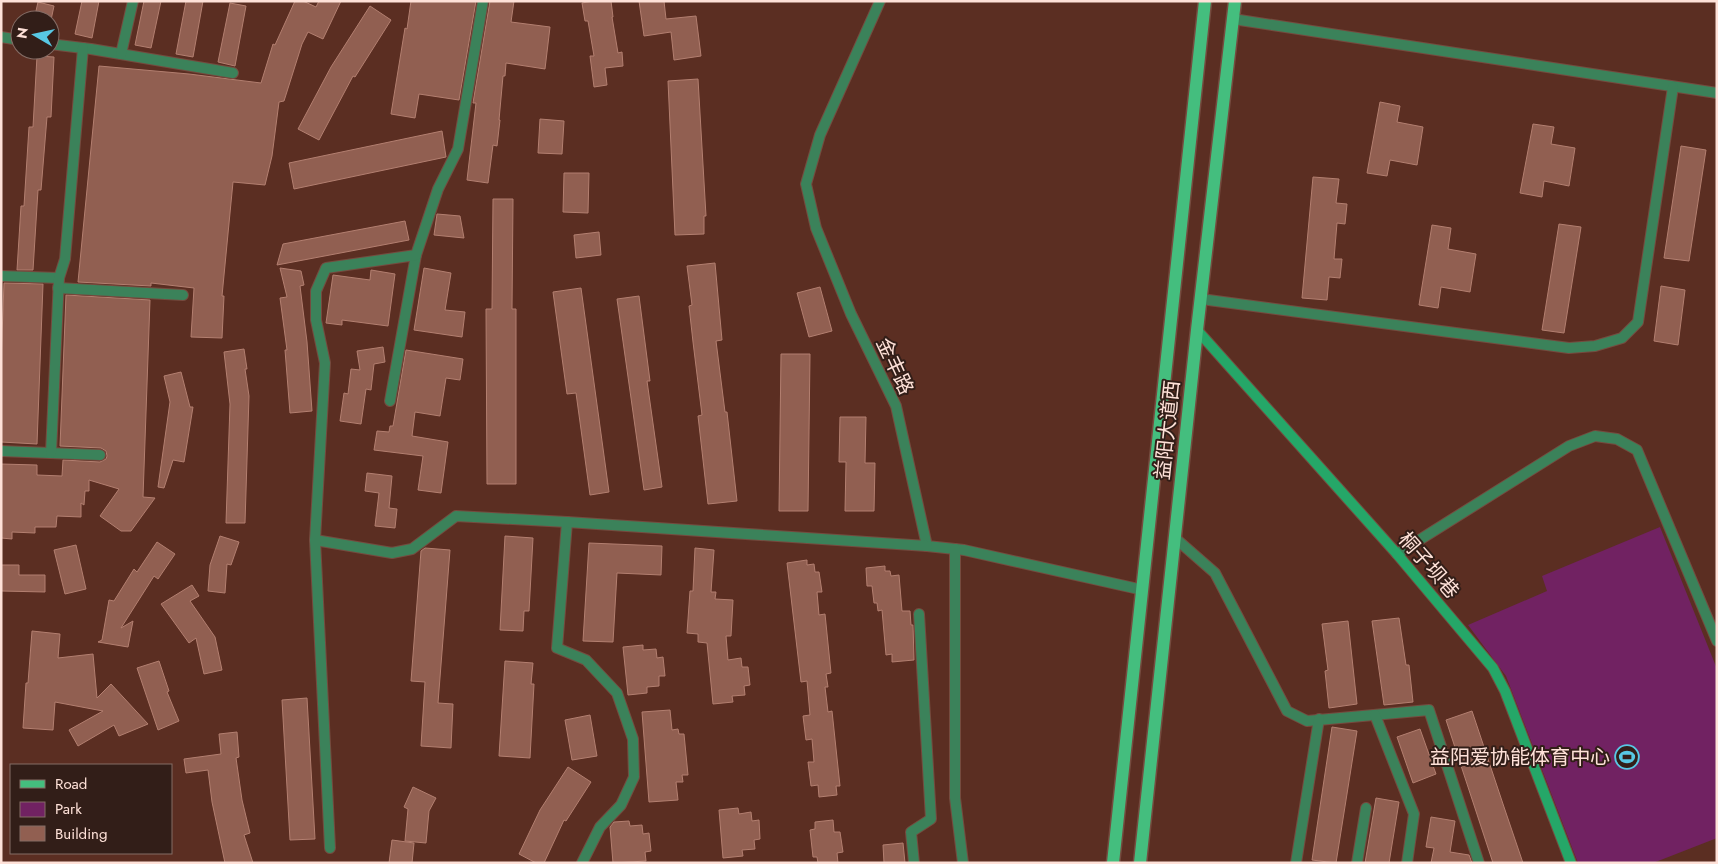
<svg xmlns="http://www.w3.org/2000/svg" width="1718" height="864" viewBox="0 0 1718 864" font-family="Jost,'Noto Sans SC',sans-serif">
<rect width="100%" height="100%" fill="#5b2e22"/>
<path fill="#712262" d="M1660,527L1717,669V838L1653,863H1578L1506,676L1468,625L1547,591L1542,576Z"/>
<g fill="#915f51" stroke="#b37f70">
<path d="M82,1H99L92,38L75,34Z"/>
<path d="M144,1H161L151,48L135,45Z"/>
<path d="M186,1H203L193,57L176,54Z"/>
<path d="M295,1H303L316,7L319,1H341L323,39L308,32L302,44L284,101L279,102L272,156L265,185L233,182L222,296H224L222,338L191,337L194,288L151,283V286L78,282L99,66L189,74L261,83L273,44L275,45Z"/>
<path d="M411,1H476L459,100L419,94L415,118L391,114L405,28L407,29Z"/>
<path d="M490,1H514L511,22L550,27L545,69L506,63L505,76H503L499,120H500L497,146L493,145L488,183L467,180L476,103H473Z"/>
<path d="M593,1H611L613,17H612L618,53L622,52L623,66L605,68L607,85L594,87L590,56H594L588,21H585L582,3Z"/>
<path d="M639,1H664L666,19L696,16L701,56L674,60L671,32L644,36Z"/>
<path d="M38,2L54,6L51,20H34Z"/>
<path d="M230,3L246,6L235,66L218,62Z"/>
<path d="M370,6L391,20L355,77L353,76L319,140L298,129L331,67Z"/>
<path d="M37,56L54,57L51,117H47L41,190H38L33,270H17L21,206H24L29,127H33Z"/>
<path d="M698,79L706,216H704V234L675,235L668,81Z"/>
<path d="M1380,102L1400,106L1397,122L1423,127L1417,165L1390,160L1387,176L1367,173Z"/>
<path d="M540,119L564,121L562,154L538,153Z"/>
<path d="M1533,124L1554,127L1551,144L1575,148L1569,186L1544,181L1542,197L1520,193Z"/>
<path d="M442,131L446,157L294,189L289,163Z"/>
<path d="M1681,146L1706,150L1689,261L1664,258Z"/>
<path d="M564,173H589L588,213L563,212Z"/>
<path d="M1313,177L1339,179L1336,203L1347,204L1345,224L1337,223L1334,259H1342L1340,278L1329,277L1327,300L1302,298Z"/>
<path d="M493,199H513L512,309H516V484H487L486,309H492Z"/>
<path d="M437,214L460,216L464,238L434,235Z"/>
<path d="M405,221L409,240L277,265L283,244Z"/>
<path d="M1559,224L1581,227L1564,333L1542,330Z"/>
<path d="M1432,225L1451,228L1448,249L1476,254L1470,292L1441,287L1438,308L1419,305Z"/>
<path d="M599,232L601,255L576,258L574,235Z"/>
<path d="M715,263L722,340L716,341L725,412H727L737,501L708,504L698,416L702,415L693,342L689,306L692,305L687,266Z"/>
<path d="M280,268L301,271L304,285L300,286L307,342L312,411L290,413L285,350H287L280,298L287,297Z"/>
<path d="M424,268L451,273L445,310L465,312L462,337L414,330Z"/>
<path d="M371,270L395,274L388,326L342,320V325L326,323L333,275L370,280Z"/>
<path d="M4,283L43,284L37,444L1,442V363Z"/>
<path d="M1661,286L1685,290L1678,345L1654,341Z"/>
<path d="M820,287L832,331L809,337L797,293Z"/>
<path d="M581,288L609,492L590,495L576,393L567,394L553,292Z"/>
<path d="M66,295L150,300L143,497L155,498L131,531H121L100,516L119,489L89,480V491H85L84,505L81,503V517L57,516L56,527H35V533L12,532V539L1,538V464L37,465V475L62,476L63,460L100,462L106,459L107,456L106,451L101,448L60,446Z"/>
<path d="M639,296L650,381H647L662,487L644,490L617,299Z"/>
<path d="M383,347L385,362L374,364L371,390L366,389L361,424L340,421L344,393L348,394L351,369L360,370L357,351Z"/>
<path d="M244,349L247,369H245L249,396L245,523H226L230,404L224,352Z"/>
<path d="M406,350L463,359L460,380L446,378L440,416L415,412L412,436L448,442L441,493L418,490L423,456L374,450L377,431L389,432L390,426H393Z"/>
<path d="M781,354H810L808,511H779Z"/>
<path d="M181,372L190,407H193L184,462L173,460L164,488L158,487L170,402L164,376Z"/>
<path d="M840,417H866L865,463H875L874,511H845L846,462H839Z"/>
<path d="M367,473L392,476L389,508L397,509L395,528L375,526L379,493L365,491Z"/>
<path d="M220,536L239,542L231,565L227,564L225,593L208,591L210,565Z"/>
<path d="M505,536L533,538L529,611H524L523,631L500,630Z"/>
<path d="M157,542L175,554L158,579L154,576L121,628L133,621L128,647L98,642L102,640L109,600L114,601L134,569L137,572Z"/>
<path d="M589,543L662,546L661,575L617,573L613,642L583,641Z"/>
<path d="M76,545L86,589L65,594L54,550Z"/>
<path d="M425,548L450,550L438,703L453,704L451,748L421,746L425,682L411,681L421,551Z"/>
<path d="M695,548L714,550L711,592H716L715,599L733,600L731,636H726L728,660L741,658L742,667H748L750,685L744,686L745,695L732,696L733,702L713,704L707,643L698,642V634L687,633L690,591H693Z"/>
<path d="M807,560V565L814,564L815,572H819L822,592H817L819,615L825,614L831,673L826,674L828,687H825L828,712L832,711L840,786H836L837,795L819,797L818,785L811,786L808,762H814L812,739L806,740L803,716L810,715L807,681L801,682L787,563Z"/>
<path d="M1,565H19V575H45V592L1,591Z"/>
<path d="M885,566V571H890L891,576L899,575L902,611H910L911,625H913L914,660L892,662V654L886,655L882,610L878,611L877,603H874L872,586H867L866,568Z"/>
<path d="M192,585L199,596L190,601L215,637L222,670L204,674L196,638L189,643L161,604Z"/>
<path d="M1399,618L1406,665H1409L1413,702L1384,705L1372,621Z"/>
<path d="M1348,621L1357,704L1329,708L1325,671L1328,670L1322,624Z"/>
<path d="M32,631L60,634L58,658L93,654L97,698L111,684L148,724L119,736L114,725L78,746L69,730L103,711L55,702L53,730L23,728L26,683H28Z"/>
<path d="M643,645V650L656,649L657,658L663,657L665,676H659V686L647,687V693L628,695L623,647Z"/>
<path d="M159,661L169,691L167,692L179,721L158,730L137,668Z"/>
<path d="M505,661L533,663L531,684H534L530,758L499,756Z"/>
<path d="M307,698L315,839L290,840L282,700Z"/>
<path d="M670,710L672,730L678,729L679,734H684L688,775H682L683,782H676L678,800L649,802L642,712Z"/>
<path d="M1472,711L1504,807L1523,863H1493L1446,720Z"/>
<path d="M590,715L597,756L572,760L565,720Z"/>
<path d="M1332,727L1357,731L1336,863L1312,860Z"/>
<path d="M1420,729L1436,774L1413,783L1397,737Z"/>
<path d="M237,732L239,757L236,758L242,800L250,833L244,835L253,863H225L212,802L208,770L186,773L184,759L221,754L219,734Z"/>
<path d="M568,767L591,782L566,821L564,820L544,863H536L519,854L540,810Z"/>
<path d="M413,787L436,798L429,811L426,843L405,841L408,809L404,807Z"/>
<path d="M1376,798L1399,802L1389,863H1365Z"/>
<path d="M738,808L739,814L751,812L752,821L759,820L760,839L754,840L755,849L742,850L743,856L723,858L719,810Z"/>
<path d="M1431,817L1455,821L1450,852L1469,855L1472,863H1431L1434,848L1426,847Z"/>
<path d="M833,820L834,832H840L843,852L837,853L838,863H818L817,857H813L810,830L815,829V822Z"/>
<path d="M629,821L630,826L642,825L643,834L649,833L651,851L645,852L646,861L613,863L610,827L614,822Z"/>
<path d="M392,840L414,843L412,863H389Z"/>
<path d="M903,843L905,863H884L883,845Z"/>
</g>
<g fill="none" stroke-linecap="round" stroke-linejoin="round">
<g stroke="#754b3f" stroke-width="12">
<g id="street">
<path d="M880,1L820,135L806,184L816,228L851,314L896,406L927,546L964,550L1143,590"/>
<path d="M1233,19L1717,93"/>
<path d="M1,37L20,40"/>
<path d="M50,44L91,49L233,73"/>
<path d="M121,54L133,1"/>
<path d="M1,276L59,278"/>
<path d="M58,288L183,295"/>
<path d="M1201,299L1569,348L1595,346L1622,338L1638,322L1673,87"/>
<path d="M390,401L416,255"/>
<path d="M1,451L100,455"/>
<path d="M51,453L59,278L65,259L83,48"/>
<path d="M567,522L557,648L586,660L617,693L633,739L634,777L621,805L600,827L582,863"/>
<path d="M1175,538L1215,573L1287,711L1307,721L1429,710L1479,863"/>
<path d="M315,540L392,553L412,549L456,516L567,522L927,546"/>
<path d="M955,549V798L963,863"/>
<path d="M1397,554L1569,446L1595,436L1617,439L1637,450L1717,641"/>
<path d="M1375,715L1414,814L1407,863"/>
<path d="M330,848L315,540L325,363L316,320V291L326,268L416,255L438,189L458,149L483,1"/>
<path d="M914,863L911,832L931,819L919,614"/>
<path d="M1296,863L1319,719"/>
<path d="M1357,863L1366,808"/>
</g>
</g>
<g stroke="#754b3f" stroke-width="12">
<path id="secondary" d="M1197,330L1397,554L1493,668L1505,691L1571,863"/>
</g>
<g stroke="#754b3f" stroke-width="15">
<g id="primary">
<path d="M1113,863L1205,1"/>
<path d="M1140,863L1197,330L1235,1"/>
</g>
</g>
<use href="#street" stroke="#3b825a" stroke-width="10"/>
<use href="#secondary" stroke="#25a768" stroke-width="10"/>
<use href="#primary" stroke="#44be7e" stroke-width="12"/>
</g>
<defs>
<g id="stadium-ring" transform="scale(1.25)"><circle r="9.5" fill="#321e18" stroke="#58c8e4" stroke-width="1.5"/><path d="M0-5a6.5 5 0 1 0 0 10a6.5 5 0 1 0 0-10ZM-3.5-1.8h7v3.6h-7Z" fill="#58c8e4"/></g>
</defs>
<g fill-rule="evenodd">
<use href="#stadium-ring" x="1627" y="757"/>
</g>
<g text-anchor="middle" stroke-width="4" stroke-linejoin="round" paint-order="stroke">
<g font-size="20" fill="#fee1d8" stroke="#321e18">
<text transform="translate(895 366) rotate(65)" y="7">金丰路</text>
<text transform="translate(1167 430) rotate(-84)" y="7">益阳大道西</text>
<text transform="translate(1429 565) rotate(49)" y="7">桐子坝巷</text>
</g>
<g font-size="20" fill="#fee1d8" stroke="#321e18" text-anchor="end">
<text x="1610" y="764">益阳爱协能体育中心</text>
</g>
</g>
<rect width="1718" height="864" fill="none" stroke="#fee1d8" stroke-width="5"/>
<rect x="10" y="764" width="162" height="90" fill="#321e18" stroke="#846c65"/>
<rect x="20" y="780" width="25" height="8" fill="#44be7e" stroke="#846c65"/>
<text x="55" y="789" font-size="15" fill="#fee1d8">Road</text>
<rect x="20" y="802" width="25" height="15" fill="#712262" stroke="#846c65"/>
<text x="55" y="814" font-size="15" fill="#fee1d8">Park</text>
<rect x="20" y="826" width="25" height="15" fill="#915f51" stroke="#846c65"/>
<text x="55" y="839" font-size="15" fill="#fee1d8">Building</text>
<g transform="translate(35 35) rotate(279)"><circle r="24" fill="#321e18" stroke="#846c65"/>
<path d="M0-4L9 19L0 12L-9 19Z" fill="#58c8e4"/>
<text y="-8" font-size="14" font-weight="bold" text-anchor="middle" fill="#fee1d8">N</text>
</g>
</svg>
